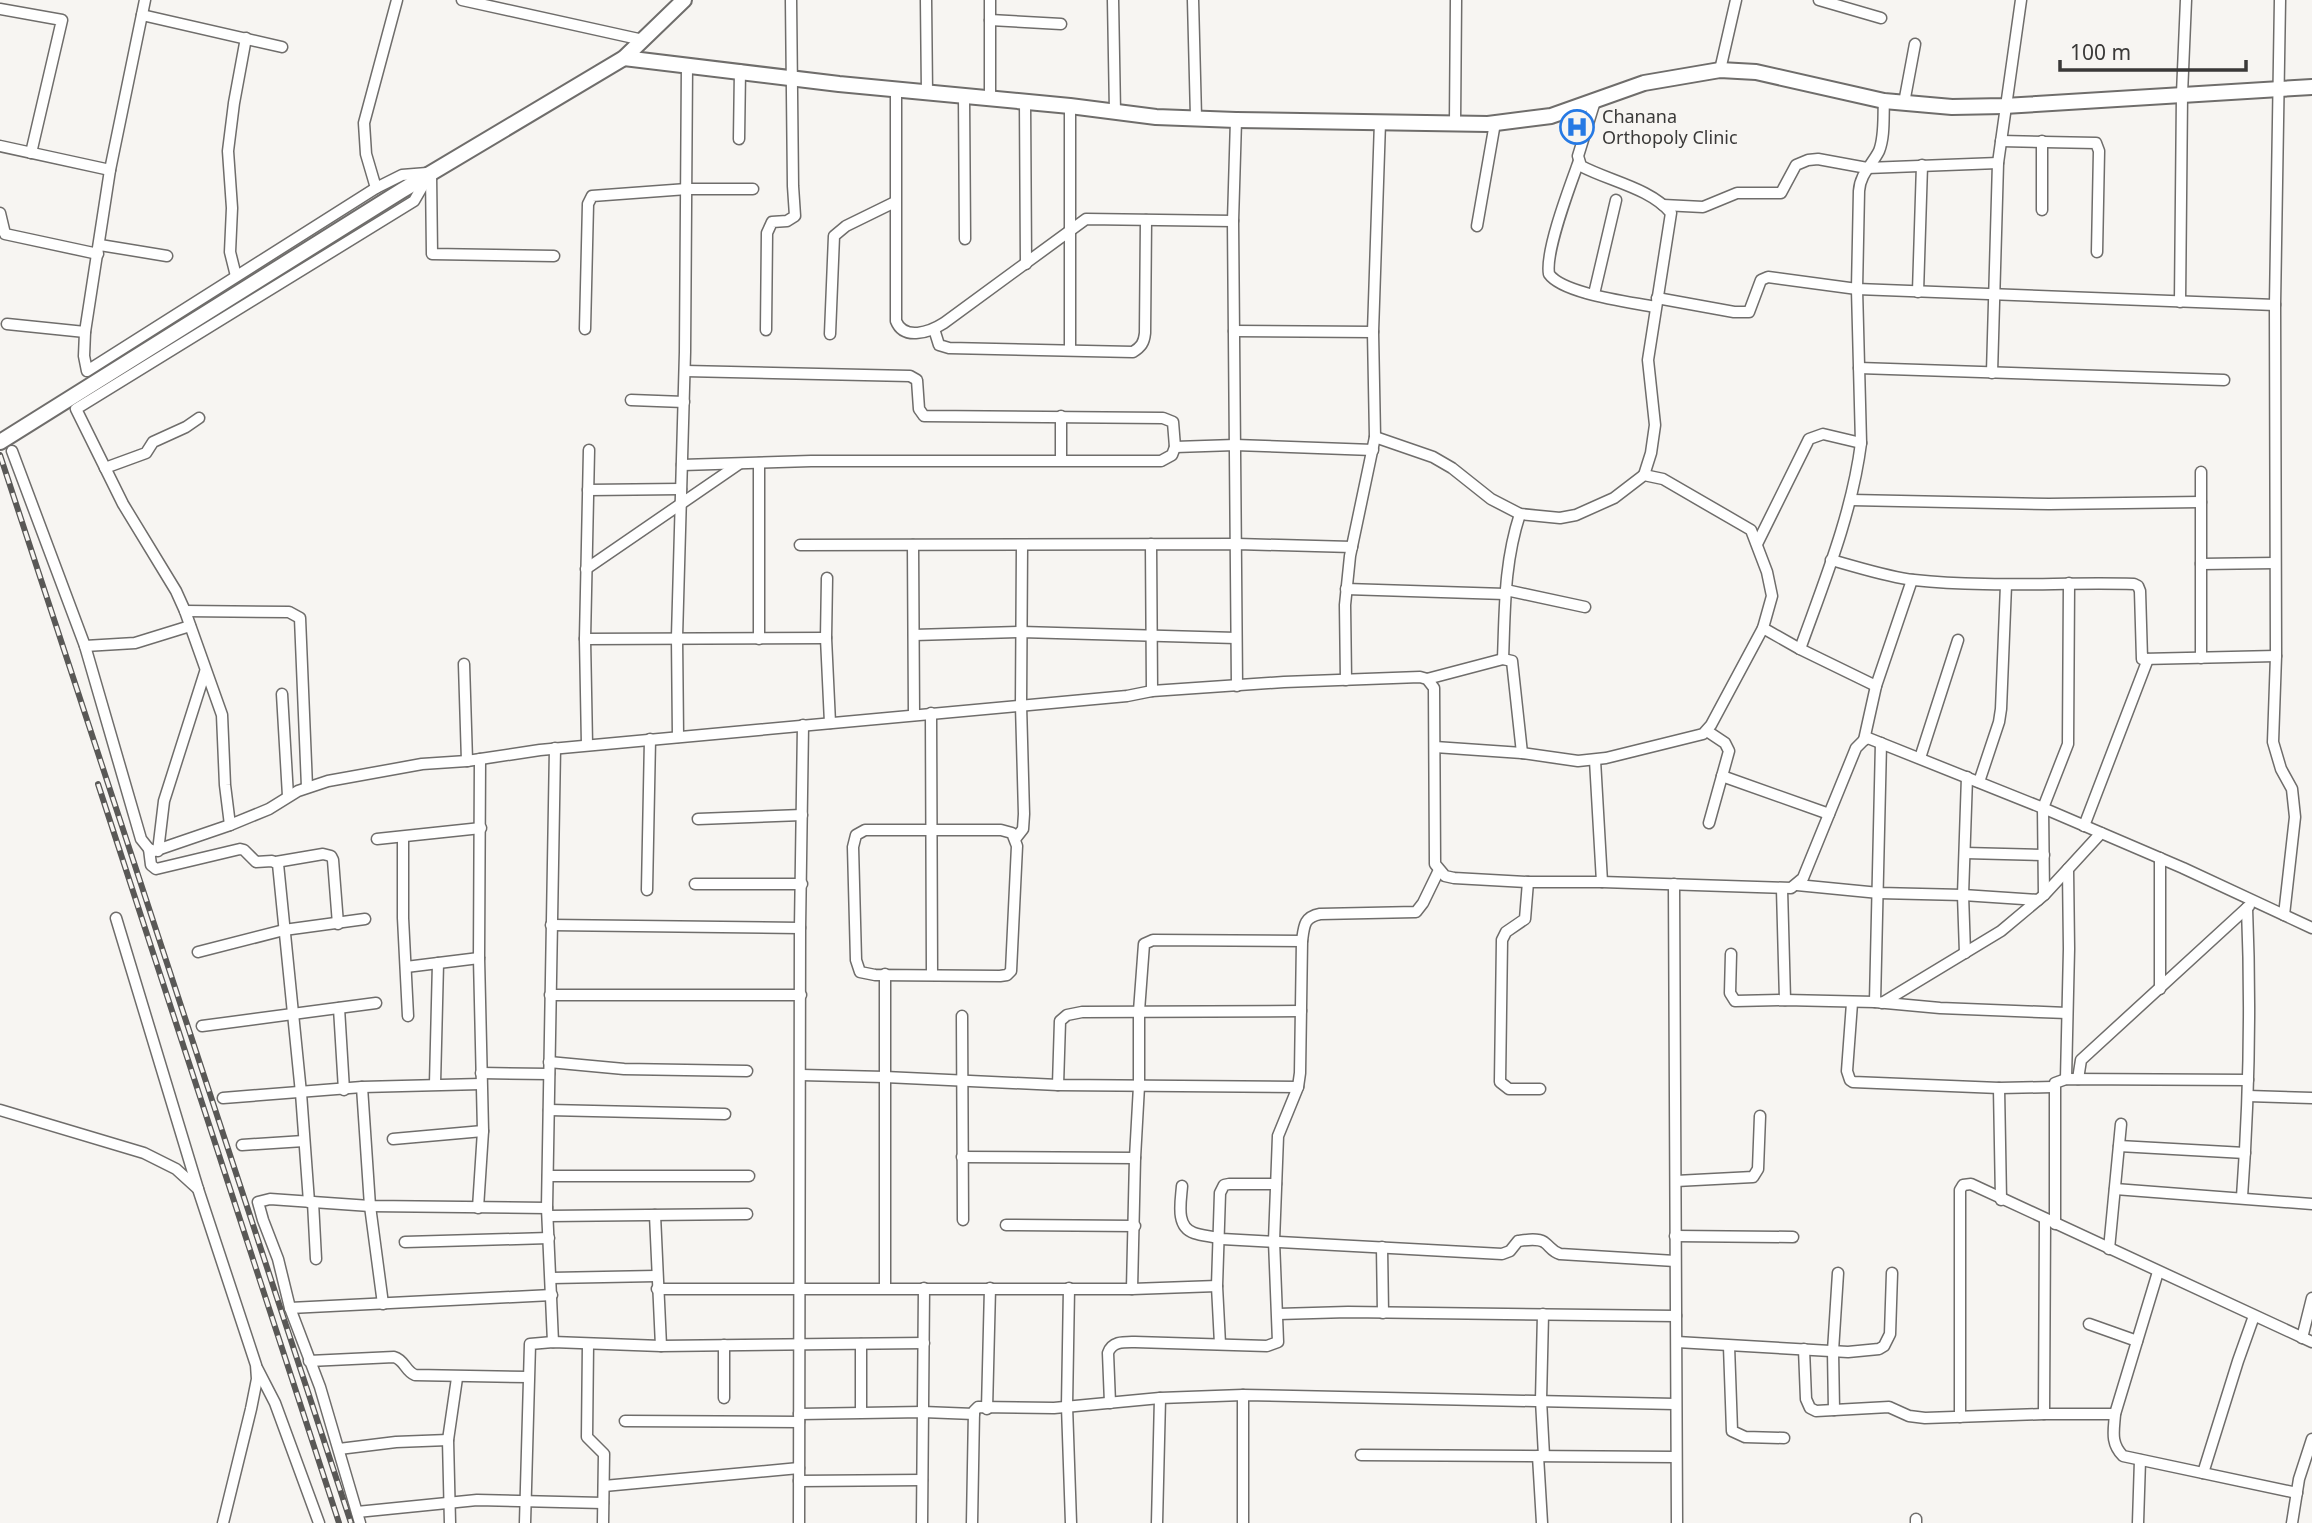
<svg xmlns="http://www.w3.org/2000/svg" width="2312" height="1523" viewBox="0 0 2312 1523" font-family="'Noto Sans',sans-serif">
<rect width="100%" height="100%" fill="#f7f5f2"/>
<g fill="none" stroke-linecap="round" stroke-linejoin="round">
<g stroke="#6f6d6b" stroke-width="13">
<g id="street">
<path d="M145,0L110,170L85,332L84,356L87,371L376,188L402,175L427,173"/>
<path d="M462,0L643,40"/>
<path d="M926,0L927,93"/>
<path d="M990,0V98"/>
<path d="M1113,0L1115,112"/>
<path d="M1193,0L1196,117"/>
<path d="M1819,0L1881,18"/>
<path d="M2280,0L2275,305L2276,656L2273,742L2281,769L2292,789L2295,817L2284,915"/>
<path d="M0,9L62,20L31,153"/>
<path d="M142,15L282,47"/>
<path d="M990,20L1061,24"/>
<path d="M1720,70L1736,0"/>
<path d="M896,89V321C904,341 930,332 944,323L1086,219L1233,221"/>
<path d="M964,96L965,239"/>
<path d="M1025,101L1026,264"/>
<path d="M1595,101L1578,156L1581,166C1609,181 1650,188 1671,213L1648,360L1655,425L1651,453L1644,475"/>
<path d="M1904,103L1915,44"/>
<path d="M1236,120L1233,221L1237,686"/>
<path d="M1455,123L1456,0"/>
<path d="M739,139L740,70"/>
<path d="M2001,141L2096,143L2099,151L2097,252"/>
<path d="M2042,141V210"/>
<path d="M0,146L110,170"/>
<path d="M1579,161C1570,186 1545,251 1549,274C1563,294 1631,302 1655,307"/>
<path d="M431,174L432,254L554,256"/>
<path d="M376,188L366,154L364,123L397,0"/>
<path d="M1663,205L1703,207L1737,193H1781L1796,165L1808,160L1818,159L1867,168L1998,163"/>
<path d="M0,213L5,234L98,254"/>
<path d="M1477,226L1495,123"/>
<path d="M100,245L167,256"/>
<path d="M236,276L230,252L232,208L228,151L234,103L246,38"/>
<path d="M1918,292L1922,165"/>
<path d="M1594,294L1616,200"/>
<path d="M1657,298L1734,312H1749L1761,280L1768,277L1857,289L2275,305"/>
<path d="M2180,302L2182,94L2186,0"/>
<path d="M7,324L85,332"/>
<path d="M585,329L588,204L592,196L687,189H753"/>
<path d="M934,329L939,345L949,348L1133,352C1141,347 1144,343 1145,333L1146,220"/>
<path d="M766,330L767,233L772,222L787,221L795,216L793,186L791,0"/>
<path d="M1234,331L1373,332"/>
<path d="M830,334L834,236L846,226L895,202"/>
<path d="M1070,349V106"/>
<path d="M1859,368L2224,380"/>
<path d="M1992,373L1998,163L2021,0"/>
<path d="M631,400L684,402"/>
<path d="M1375,437L1433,457L1452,468L1491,499L1520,514L1560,518L1576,515L1614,498L1644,475L1663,479L1751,530L1767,572L1772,596L1763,628L1800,649L1876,686"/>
<path d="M1175,447L1235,445L1373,450"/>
<path d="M12,451L85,646L141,839L149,849L154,851L230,825L269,809L298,791L328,781L422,764L467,761L540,750L1127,696L1152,691L1284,682L1420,677L1427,679L1434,688L1435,864L1445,876L1454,878L1528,882H1602L1791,888L1803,878L1856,748L1864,740L1868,738L2043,808L2183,868L2312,928"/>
<path d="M1061,460V416"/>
<path d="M759,463V639"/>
<path d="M682,465L811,461H1161L1172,455L1175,447L1173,422L1163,418L924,416L919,409L917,380L910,376L685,371"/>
<path d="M105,468L146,453L153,442L186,427L199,418"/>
<path d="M2201,472V658"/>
<path d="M588,490L681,489"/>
<path d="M1851,500L2049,504L2201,502"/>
<path d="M1151,544L1152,691"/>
<path d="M1757,544L1809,439L1823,434L1861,443"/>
<path d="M800,545L1237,544L1352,547"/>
<path d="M913,545L914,715"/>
<path d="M1831,560C1858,567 1887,577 1914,580C1987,588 2061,582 2134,584L2138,586L2140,591L2142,659L2276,656"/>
<path d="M2201,564L2275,563"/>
<path d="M586,569L739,464"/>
<path d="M827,578L826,638L830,723"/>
<path d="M1346,589L1505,594"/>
<path d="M1506,590L1585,607"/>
<path d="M185,611L289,612L300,618L307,787"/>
<path d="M914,635L1021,632L1236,638"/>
<path d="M585,639L826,638"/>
<path d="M85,646L135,643L190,626"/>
<path d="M1800,649C1824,582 1852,514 1861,443L1857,289L1859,191C1860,174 1872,165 1879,151C1885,136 1883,116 1884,101"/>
<path d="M1503,659C1505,608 1504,563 1520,514"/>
<path d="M464,664L467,761"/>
<path d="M1427,679L1503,659L1512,661L1522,753"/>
<path d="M1346,680L1345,605L1350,556L1375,437L1373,332L1380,122"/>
<path d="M282,694L288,796"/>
<path d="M931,713L932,974"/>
<path d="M1707,731L1725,743L1729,751L1709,823"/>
<path d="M678,737L677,637L685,352L687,64"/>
<path d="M1864,740L1876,686L1912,580"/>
<path d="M587,745L585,639L589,450"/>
<path d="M1435,747L1522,753L1578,761L1606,758L1703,734L1711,725L1763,628"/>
<path d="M1920,758L1958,640"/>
<path d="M1595,760L1602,882"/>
<path d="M1722,776L1829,814"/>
<path d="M1979,782L1999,722L2001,709L2006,585"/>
<path d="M698,819L802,815"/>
<path d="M230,825L225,785L222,715L185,611L176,591L123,504L76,409L414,201L429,175"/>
<path d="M2084,826L2148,659"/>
<path d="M865,830H1001L1012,833L1017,846L1011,971L1007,975L1000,976L875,975L860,972L856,960L853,847L856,835Z"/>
<path d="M403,838V918L408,1016"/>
<path d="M1016,838L1023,829L1024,814L1021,705L1022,545"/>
<path d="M377,839L481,828"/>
<path d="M149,849L151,865L156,869L240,849L244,850L256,862L272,861L278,864L301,1093L309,1202"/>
<path d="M158,851L164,801L205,672"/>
<path d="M1965,853L2044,855"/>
<path d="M2160,858V989"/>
<path d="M276,862L323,854L331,856L333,860L338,924"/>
<path d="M1528,882L1525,919L1506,932L1502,940L1500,1082L1509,1089H1540"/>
<path d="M695,884H802"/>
<path d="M1674,884L1677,1523"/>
<path d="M1797,885L1879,893L1963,895L2038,900"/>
<path d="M1782,889L1785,1000"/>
<path d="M647,890L650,739"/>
<path d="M2044,895L2043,808L2068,744L2069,583"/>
<path d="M116,918L198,1189"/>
<path d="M551,925L800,928"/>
<path d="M198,952L284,930L365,919"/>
<path d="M1965,953L1963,895L1967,777"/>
<path d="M1731,954L1730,993L1735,1001L1785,1000L1875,1002L1940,1008L2067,1013"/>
<path d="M406,967L479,958"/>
<path d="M885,974V1288"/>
<path d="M550,995H801"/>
<path d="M1875,1002L1881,743"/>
<path d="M1852,1003L1847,1071L1850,1080L1853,1082L1999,1088L2053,1087"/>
<path d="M1882,1003L2001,931L2044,895L2068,869"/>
<path d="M339,1008L344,1090"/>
<path d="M962,1016L963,1220"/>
<path d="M202,1026L376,1003"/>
<path d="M549,1062L624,1069L747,1071"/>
<path d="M481,1073L549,1074"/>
<path d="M801,1075L885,1077L1058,1085L1298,1087"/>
<path d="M2066,1079L2069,949L2068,869L2101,833"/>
<path d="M2078,1079L2081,1060L2249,906"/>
<path d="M435,1084L438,963"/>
<path d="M1058,1085L1060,1021L1067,1015L1082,1012L1301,1011"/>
<path d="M362,1087L370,1206L383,1304"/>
<path d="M1999,1088L2001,1200"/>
<path d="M2248,1096L2312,1098"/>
<path d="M223,1098L362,1087L481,1084"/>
<path d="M0,1110L144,1153L176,1169L198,1189L256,1365L257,1379L251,1409L223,1523"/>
<path d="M549,1110L725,1114"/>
<path d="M393,1139L483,1131"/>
<path d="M242,1145L304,1141"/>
<path d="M2119,1146L2245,1153"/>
<path d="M962,1157L1135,1158"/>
<path d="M548,1176H749"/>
<path d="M1676,1181L1753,1177L1758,1169L1760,1116"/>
<path d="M1182,1186C1181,1201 1175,1227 1194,1233C1203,1236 1212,1236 1222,1239L1502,1254L1510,1251L1518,1241C1526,1240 1537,1238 1544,1242C1551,1247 1551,1251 1560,1254L1675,1261"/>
<path d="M2115,1189L2312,1204"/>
<path d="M2242,1197C2249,1101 2251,1004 2247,908"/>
<path d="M313,1202L316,1259"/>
<path d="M478,1208L483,1131L479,958L480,759"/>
<path d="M655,1215L661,1346"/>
<path d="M548,1216L747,1214"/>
<path d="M2055,1224V1083L2066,1079L2248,1080"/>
<path d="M1006,1225L1135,1226"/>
<path d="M1675,1236L1793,1237"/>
<path d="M405,1242L549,1238"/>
<path d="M1382,1247L1383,1313"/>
<path d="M2109,1249L2121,1124"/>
<path d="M2158,1272L2115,1414C2114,1430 2110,1443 2123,1456L2297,1493"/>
<path d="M551,1278L656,1276"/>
<path d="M1069,1288L1067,1406L1071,1523"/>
<path d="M657,1289H1132L1217,1286"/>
<path d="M1132,1289L1135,1158L1139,1086V1011L1144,944L1153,940L1302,941"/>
<path d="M290,1308L552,1295"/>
<path d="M1278,1314L1348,1312L1676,1316"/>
<path d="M1543,1314L1541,1400L1544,1456"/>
<path d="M2089,1324L2137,1341"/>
<path d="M2302,1338L2312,1298"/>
<path d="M553,1342L547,1208L555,748"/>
<path d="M1677,1342L1848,1352L1879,1349L1884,1346L1890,1334L1892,1273"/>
<path d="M588,1344L587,1437L604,1454L603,1523"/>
<path d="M861,1344V1412"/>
<path d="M1220,1344L1217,1286L1220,1193L1224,1185L1229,1184H1276"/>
<path d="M724,1345V1398"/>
<path d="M1729,1346L1732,1431L1745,1437L1784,1438"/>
<path d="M1804,1349L1806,1399L1810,1408L1816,1411L1889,1407L1909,1416L1925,1418L2044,1414H2115"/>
<path d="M309,1361L394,1357C405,1360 405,1371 415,1375L528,1377"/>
<path d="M257,1368L275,1403L319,1523"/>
<path d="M1110,1403L1108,1353C1112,1341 1124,1342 1135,1342L1267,1346L1278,1342L1274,1241L1278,1136L1298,1087L1300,1073L1302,941C1304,926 1304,917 1320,914L1416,912L1423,903L1439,870"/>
<path d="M987,1409L990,1288"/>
<path d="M1834,1410L1833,1351L1838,1273"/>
<path d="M799,1414L923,1412L974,1414"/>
<path d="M2044,1414L2045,1219"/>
<path d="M1960,1417V1190L1963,1185L1971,1184L2312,1342"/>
<path d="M625,1421L799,1422"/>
<path d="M339,1449L396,1442L448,1440"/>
<path d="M1361,1455L1675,1457"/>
<path d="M1538,1456L1542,1523"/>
<path d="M2203,1473L2238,1361L2254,1316"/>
<path d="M799,1481L922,1480"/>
<path d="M604,1486L799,1468"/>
<path d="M357,1512L477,1500L603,1503"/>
<path d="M360,1523L320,1387L290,1308L278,1259L263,1220L258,1202L270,1199L370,1206L547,1208"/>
<path d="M450,1523L448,1440L457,1378"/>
<path d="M525,1523L530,1344L553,1342L661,1346L924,1343"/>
<path d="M799,1523L800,928L803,725"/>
<path d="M922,1523L924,1288"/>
<path d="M972,1523L974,1411L978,1407L1054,1408L1160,1398L1243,1395L1675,1404"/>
<path d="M1157,1523L1160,1398"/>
<path d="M1243,1523V1395"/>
<path d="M1916,1523V1519"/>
<path d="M2138,1523L2140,1460"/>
<path d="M2292,1523L2299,1479L2312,1439"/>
</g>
</g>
<g stroke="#6f6d6b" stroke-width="18">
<g id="secondary">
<path d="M624,58L839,84L1070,106L1156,117L1236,120L1488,124L1551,116L1644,83L1720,70L1756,72L1884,101L1952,107L2004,106L2312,87"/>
<path d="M0,442L401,191L624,58L684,0"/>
</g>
</g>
<use href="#street" stroke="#fff" stroke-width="10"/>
<use href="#secondary" stroke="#fff" stroke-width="14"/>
<g stroke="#595856" stroke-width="6">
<g id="rail">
<path d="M0,455L351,1523"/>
<path d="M98,784L339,1523"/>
</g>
</g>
<use href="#rail" stroke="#f7f5f2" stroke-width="3.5" stroke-dasharray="10" stroke-linecap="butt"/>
</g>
<defs>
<g id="hospital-ring" transform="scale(1.75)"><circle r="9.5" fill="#f7f5f2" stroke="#2679e4" stroke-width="1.5"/><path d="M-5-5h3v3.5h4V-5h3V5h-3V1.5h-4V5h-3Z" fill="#2679e4"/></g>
</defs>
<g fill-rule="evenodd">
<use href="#hospital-ring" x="1577" y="127"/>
</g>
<g text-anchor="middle" stroke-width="5" stroke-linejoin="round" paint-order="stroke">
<g font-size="18" fill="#3a3938" stroke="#f7f5f2" text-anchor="start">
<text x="1602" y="123">Chanana<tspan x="1602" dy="21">Orthopoly Clinic</tspan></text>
</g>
</g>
<path d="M2060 60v10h186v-10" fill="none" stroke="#3a3938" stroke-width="3.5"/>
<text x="2070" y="60" font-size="21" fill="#3a3938" stroke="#f7f5f2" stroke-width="5" paint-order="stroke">100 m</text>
</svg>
